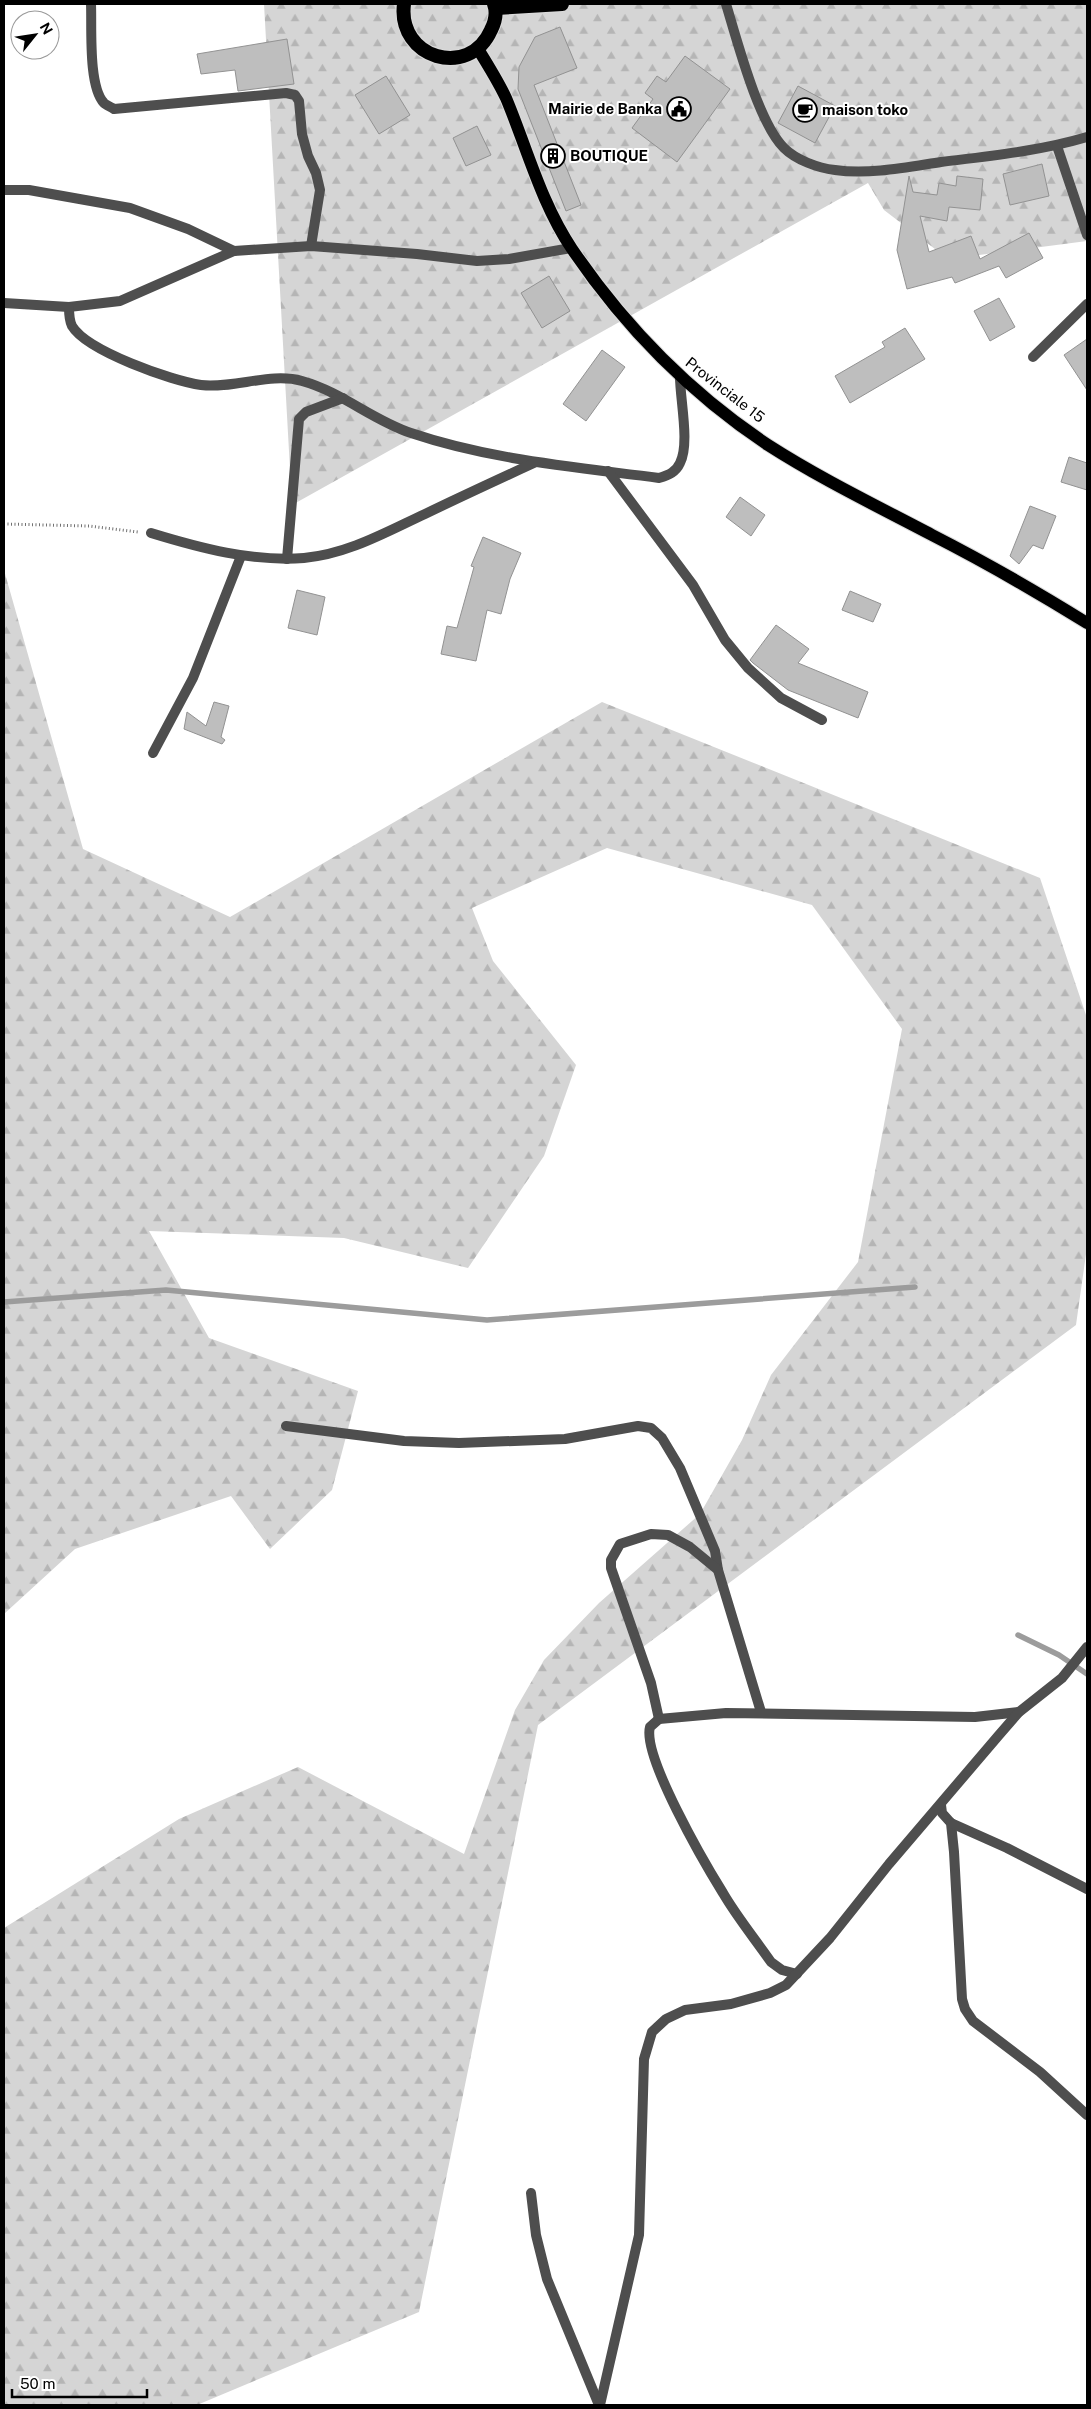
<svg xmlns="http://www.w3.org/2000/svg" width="1091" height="2409" viewBox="0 0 1091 2409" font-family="'Public Sans',sans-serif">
<defs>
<pattern id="forest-firs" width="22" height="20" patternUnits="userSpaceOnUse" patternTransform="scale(1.25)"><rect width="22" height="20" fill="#d5d5d5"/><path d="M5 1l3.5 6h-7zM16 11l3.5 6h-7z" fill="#b5b5b5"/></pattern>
</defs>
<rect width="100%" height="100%" fill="#fff"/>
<g fill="url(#forest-firs)">
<path d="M264,4H1087V241L948,259L884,210L868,183L292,505Z"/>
<path d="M4,570L83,849L230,917L602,702L1040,878L1087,1018V1247L1076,1325L538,1725L419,2312L197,2405H4V1928L179,1819L298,1767L464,1854L515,1710L544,1660L599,1603L700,1514L742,1440L771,1375L858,1262L902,1029L812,905L607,848L472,908L493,961L576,1065L544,1156L468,1268L344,1238L149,1231L209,1338L358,1391L332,1490L270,1549L231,1496L75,1549L4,1614Z"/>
</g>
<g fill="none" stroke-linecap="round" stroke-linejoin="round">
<g stroke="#9c9c9c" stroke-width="5.5">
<path d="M4,1302L166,1290L487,1320L915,1287"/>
<path d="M1018,1635L1059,1655L1087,1674"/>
</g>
</g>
<g fill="#bebebe" stroke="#929292">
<path d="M560,27L577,68L534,85L581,205L566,211L518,89L519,67L535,37Z"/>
<path d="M287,39L294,84L238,91L235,70L201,74L197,54Z"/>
<path d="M685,56L730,89L677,162L632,128L653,99L645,93L657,76L666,82Z"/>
<path d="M386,76L410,115L379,134L355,95Z"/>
<path d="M798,86L835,106L815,143L778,123Z"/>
<path d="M477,126L491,155L466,166L453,138Z"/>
<path d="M1042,164L1049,196L1010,205L1003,174Z"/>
<path d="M909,176L913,192L937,195L939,183L956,186L957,176L983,179L980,210L949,207L947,221L920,216L929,252L971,236L980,259L1029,233L1043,258L1006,278L999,266L955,283L952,277L907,289L897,250Z"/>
<path d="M549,276L570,311L542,328L521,293Z"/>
<path d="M999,298L1015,327L990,341L974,311Z"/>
<path d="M905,328L925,359L850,403L835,376L885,347L882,342Z"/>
<path d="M1087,339V390L1064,355Z"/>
<path d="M602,350L625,367L586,421L563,404Z"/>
<path d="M1069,457L1087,463V490L1061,482Z"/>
<path d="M740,497L765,515L751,536L726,517Z"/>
<path d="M1030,506L1056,516L1043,549L1033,545L1019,564L1010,556Z"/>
<path d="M483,537L521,553L510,579L501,614L487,610L476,661L441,654L447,626L457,628L474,567L471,566Z"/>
<path d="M297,590L325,597L317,635L288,628Z"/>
<path d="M850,591L881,604L873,622L842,610Z"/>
<path d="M776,625L809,649L798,663L868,692L858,718L788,690L753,663L750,660Z"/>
<path d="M214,702L229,706L221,737L225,740L222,744L184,729L187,712L206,726Z"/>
</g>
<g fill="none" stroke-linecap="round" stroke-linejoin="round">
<g stroke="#dbdbdb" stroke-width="14">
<path id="primary" d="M478,49C488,65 498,81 506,98C527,148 541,203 572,249C625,327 690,393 768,445C821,479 877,506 932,535C985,562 1037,592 1087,623"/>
</g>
<g stroke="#dbdbdb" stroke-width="16">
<g id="trunk">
<path d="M404,4C397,58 469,80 491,30C495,22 497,12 494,4"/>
<path d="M496,8L562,4"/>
</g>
</g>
<path stroke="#707070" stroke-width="3" stroke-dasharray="1 2.5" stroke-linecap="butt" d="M4,524L89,526L138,532"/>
<g stroke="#4e4e4e" stroke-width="10">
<path d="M91,4C92,27 88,86 104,103C106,105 111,107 114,109L286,93L295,95L299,101L302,134L308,156L316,173L320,190L311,246"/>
<path d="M726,4C737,40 758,122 784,148C796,160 818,168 835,170C869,175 908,167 941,162C990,156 1040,151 1087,137"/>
<path d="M1057,146L1087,235"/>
<path d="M4,190H29L130,208L188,229L234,251"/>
<path d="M571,248L509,259L477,261L417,254L311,246L234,251L120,301L69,307C69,314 69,320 72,326C87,351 172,381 201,385C234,389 270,372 302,381C342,392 372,420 411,433C491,460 576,467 659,478C669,475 676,472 680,463C690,444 680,399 680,377"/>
<path d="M4,303L69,307"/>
<path d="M1033,357L1087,304"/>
<path d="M608,471L693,585L725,640L748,668L781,698L822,720"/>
<path d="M151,533C200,548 252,562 304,558C348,554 386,532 425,514C462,496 499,479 536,462"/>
<path d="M287,559L299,419L306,412L343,398"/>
<path d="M153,753L193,678L241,556"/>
<path d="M286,1426L404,1441L459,1443L565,1439L638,1426L651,1428L662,1438L680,1468L715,1551L718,1570"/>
<path d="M659,1719L651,1683L611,1568V1560L620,1544L651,1534L668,1535L690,1547L718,1570L761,1712"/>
<path d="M941,1805L942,1813L951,1823L954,1852L962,1999L965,2009L973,2021L1040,2072L1087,2115"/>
<path d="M951,1823L1007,1848L1087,1889"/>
<path d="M797,1974L782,1970L771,1962C755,1939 737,1917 723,1893C705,1864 642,1756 650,1727L659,1719L726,1713L975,1717L1019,1712"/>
<path d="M531,2193L536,2235L547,2279L599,2405"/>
<path d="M600,2405L639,2235L644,2059L652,2032L666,2019L685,2010L731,2004L770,1993L786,1985L830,1938L889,1864L999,1735L1019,1712L1062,1678L1087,1647"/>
</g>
<use href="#primary" stroke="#000" stroke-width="12"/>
<use href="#trunk" stroke="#000" stroke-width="14"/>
</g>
<defs>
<g id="civic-ring" transform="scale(1.25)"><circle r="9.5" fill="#fff" stroke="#000" stroke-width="1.5"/><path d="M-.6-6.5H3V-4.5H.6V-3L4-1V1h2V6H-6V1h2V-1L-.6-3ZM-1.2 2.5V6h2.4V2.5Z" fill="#000"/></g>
<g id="cafe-ring" transform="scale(1.25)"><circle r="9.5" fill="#fff" stroke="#000" stroke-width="1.5"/><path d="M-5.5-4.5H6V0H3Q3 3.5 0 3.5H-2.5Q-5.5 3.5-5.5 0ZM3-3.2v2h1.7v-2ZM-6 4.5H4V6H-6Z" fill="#000"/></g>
<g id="building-ring" transform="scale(1.25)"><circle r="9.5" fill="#fff" stroke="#000" stroke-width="1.5"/><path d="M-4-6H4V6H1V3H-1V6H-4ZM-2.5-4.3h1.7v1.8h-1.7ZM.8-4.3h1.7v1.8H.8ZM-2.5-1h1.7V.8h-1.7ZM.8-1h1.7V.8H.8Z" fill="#000"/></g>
</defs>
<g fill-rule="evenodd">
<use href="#civic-ring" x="679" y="109"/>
<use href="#cafe-ring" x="805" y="110"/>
<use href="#building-ring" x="553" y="156"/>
</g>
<g text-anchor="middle" stroke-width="4" stroke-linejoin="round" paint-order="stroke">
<g font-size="15" font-weight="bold" fill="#000" stroke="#fff" text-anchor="start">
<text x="662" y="114" text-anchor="end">Mairie de Banka</text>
<text x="822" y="115">maison toko</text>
<text x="570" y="161">BOUTIQUE</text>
</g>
<g font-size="15" fill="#000" stroke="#fff">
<text transform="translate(725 390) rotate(38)" y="5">Provinciale 15</text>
</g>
</g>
<rect width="1091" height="2409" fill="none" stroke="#000000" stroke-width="10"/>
<g transform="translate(35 35) rotate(60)"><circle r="24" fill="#ffffff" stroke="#999999"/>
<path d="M0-4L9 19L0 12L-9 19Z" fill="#000000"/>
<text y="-8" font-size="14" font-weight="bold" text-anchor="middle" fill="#000000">N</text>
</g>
<path d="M12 2389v8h135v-8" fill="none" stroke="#000000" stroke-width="2.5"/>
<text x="20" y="2389" font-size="15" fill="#000000" stroke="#ffffff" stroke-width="4" paint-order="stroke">50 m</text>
</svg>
